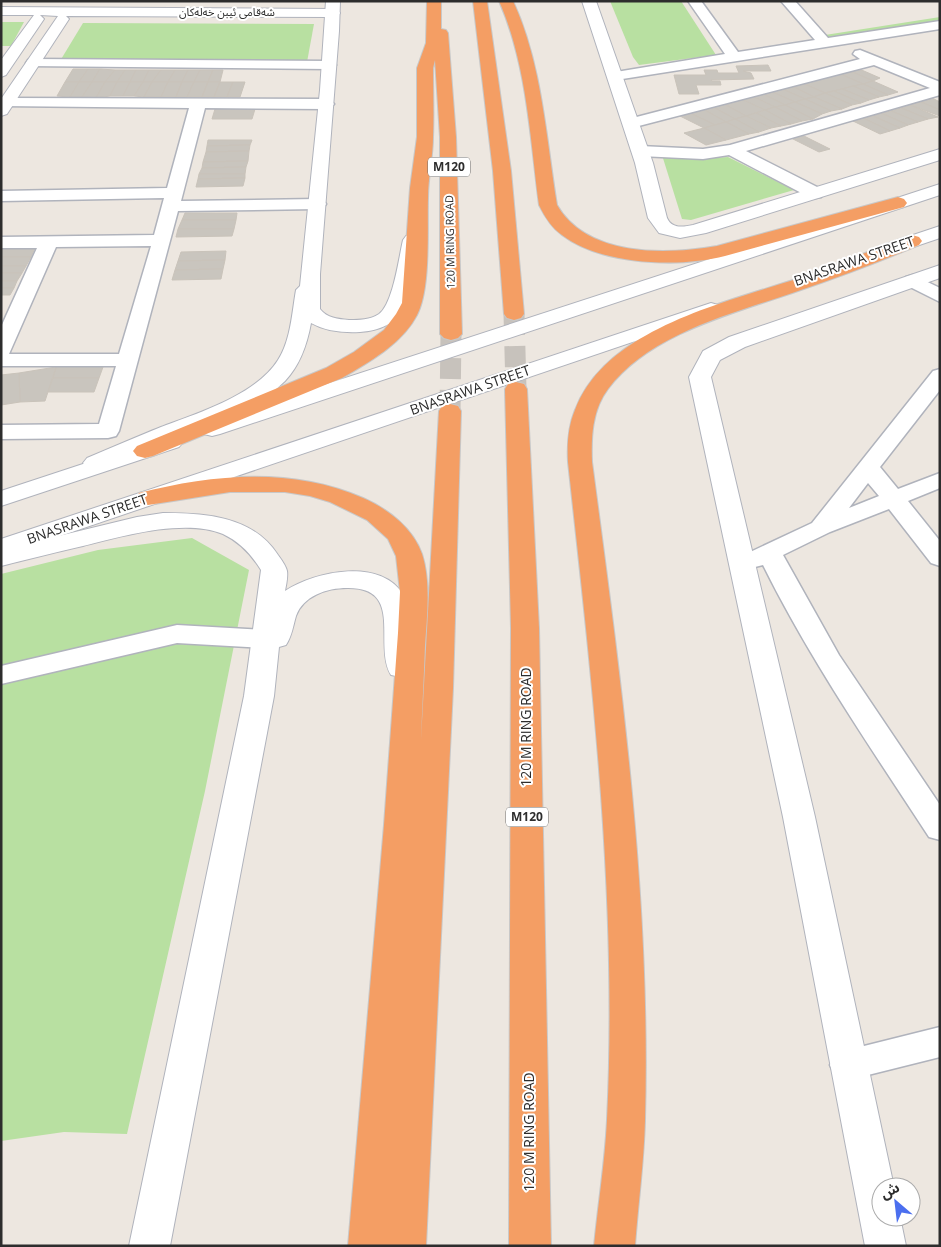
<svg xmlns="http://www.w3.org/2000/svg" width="941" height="1247" viewBox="0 0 941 1247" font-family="'Open Sans','Noto Sans Arabic',sans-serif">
<rect width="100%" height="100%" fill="#ede7e0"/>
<g fill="#b8e0a1">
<path d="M610,1H681L716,55L639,65L633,57Z"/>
<path d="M940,17V22L828,40L825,35Z"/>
<path d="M1,22H24L11,46H1Z"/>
<path d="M83,23L314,24L307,62L60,61Z"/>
<path d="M662,155L713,158L728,157L794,190L691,220L682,219Z"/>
<path d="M192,538L249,570L205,791L127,1134L64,1132L1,1141V574L98,550Z"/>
</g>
<g fill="#c9c5be" stroke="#c9c3ba">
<path d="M768,65L771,71H743L751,73L754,79L711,80L712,81H720L721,85H696L699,94H679L674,75H706L704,70H717L718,73H739L736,66Z"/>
<path d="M857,68L880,78L873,81L848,70Z"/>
<path d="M73,69H88L79,82H65Z"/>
<path d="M88,69H100L92,82H79Z"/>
<path d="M100,69L115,70L105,82H92Z"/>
<path d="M115,70H125L117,82H105Z"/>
<path d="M125,70H136L130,82H117Z"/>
<path d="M136,70H149L143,82H130Z"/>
<path d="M149,70H161L152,82H143Z"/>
<path d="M161,70H175L168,82H152Z"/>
<path d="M175,70H188L182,82H168Z"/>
<path d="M188,70H200L194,82H182Z"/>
<path d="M200,70H213L208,82H194Z"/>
<path d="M213,70H223L220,82H208Z"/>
<path d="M848,70L873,81L863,84L838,73Z"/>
<path d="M838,73L863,84L825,93L800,82Z"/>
<path d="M873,81L898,92L888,95L863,84Z"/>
<path d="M65,82H79L70,97L57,96Z"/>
<path d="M79,82H92L82,97H70Z"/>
<path d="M92,82H105L96,98L82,97Z"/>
<path d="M105,82H117L110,96L96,98Z"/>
<path d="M117,82H130L123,96H110Z"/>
<path d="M130,82H143L134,96H123Z"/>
<path d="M143,82H152L144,97L134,96Z"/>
<path d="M152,82H168L161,97H144Z"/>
<path d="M168,82H182L176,97H161Z"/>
<path d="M182,82H194L187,97H176Z"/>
<path d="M194,82H208L202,97H187Z"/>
<path d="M208,82H220L214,97H202Z"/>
<path d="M220,82H233L227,97H214Z"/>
<path d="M233,82H245L240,97H227Z"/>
<path d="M800,82L825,93L814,97L790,85Z"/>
<path d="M863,84L888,95L879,97L853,86Z"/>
<path d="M790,85L814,97L805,99L780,88Z"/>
<path d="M853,86L879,97L869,100L842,89Z"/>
<path d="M780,88L805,99L795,102L770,91Z"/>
<path d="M842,89L869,100L861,103L834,91Z"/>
<path d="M770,91L795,102L785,105L761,93Z"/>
<path d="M834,91L861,103L852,105L825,93Z"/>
<path d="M761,93L785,105L775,107L752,96Z"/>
<path d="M825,93L852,105L842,109L814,97Z"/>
<path d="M752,96L775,107L765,110L741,99Z"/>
<path d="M814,97L842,109L831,111L805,99Z"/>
<path d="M932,98L940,102V110L921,102Z"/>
<path d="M741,99L765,110L746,116L724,104Z"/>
<path d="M805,99L831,111L822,114L795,102Z"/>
<path d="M795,102L822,114L813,119L785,105Z"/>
<path d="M921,102L940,110V116L910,105Z"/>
<path d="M724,104L746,116L735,119L713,107Z"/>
<path d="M785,105L813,119L802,121L775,107Z"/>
<path d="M910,105L938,117L928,119L901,108Z"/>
<path d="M713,107L735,119L726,122L703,109Z"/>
<path d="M775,107L802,121L791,124L765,110Z"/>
<path d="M901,108L928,119L918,122L891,111Z"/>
<path d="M215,109H255L252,119H212Z"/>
<path d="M703,109L726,122L715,125L690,113Z"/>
<path d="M765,110L791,124L781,126L756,113Z"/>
<path d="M891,111L918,122L908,125L881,113Z"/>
<path d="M690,113L715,125L704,128L680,116Z"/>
<path d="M756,113L781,126L771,128L746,116Z"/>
<path d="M881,113L908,125L900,128L873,116Z"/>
<path d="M746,116L771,128L759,132L735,119Z"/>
<path d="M873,116L900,128L890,131L863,118Z"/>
<path d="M863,118L890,131L880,134L853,121Z"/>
<path d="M735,119L759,132L749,134L726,122Z"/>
<path d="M726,122L749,134L726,140L704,128Z"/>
<path d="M704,128L726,140L706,145L684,133Z"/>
<path d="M802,135L830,149L819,152L791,138Z"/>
<path d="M208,140H252L250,145L207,146Z"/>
<path d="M250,145L249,151L206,152L207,146Z"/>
<path d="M249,151L248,161L203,162L206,152Z"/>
<path d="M248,161L246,167L202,168L203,162Z"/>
<path d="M246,167L245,174H199L202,168Z"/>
<path d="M199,174H245V178L198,179Z"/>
<path d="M245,178L243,186L196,187L198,179Z"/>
<path d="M185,213H237L236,220H182Z"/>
<path d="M182,220H236L234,229H178Z"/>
<path d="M178,229H234L232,236L176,237Z"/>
<path d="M35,248L31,257H1V249Z"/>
<path d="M226,251L225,260L178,261L181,252Z"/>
<path d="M1,257H31L26,266H1Z"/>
<path d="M225,260L223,269L175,270L178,261Z"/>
<path d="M1,266H26L22,273H1Z"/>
<path d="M223,269L221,279L172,280L175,270Z"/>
<path d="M1,273H22L17,281H1Z"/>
<path d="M1,281H17L14,288H1Z"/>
<path d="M1,288H14L10,295H1Z"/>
<path d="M56,367H103L99,378H53Z"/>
<path d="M56,367L45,401L20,402L19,373Z"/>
<path d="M19,373L20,402L1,405V375Z"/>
<path d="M53,378H99L94,392H48Z"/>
</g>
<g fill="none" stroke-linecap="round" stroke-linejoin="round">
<g stroke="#c7c2bc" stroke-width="21" stroke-dasharray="21 11" stroke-linecap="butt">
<path d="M514,314L516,389"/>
<path d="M450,411L451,334"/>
</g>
<g stroke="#b0b3bc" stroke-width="3">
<g id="minor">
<path d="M688,1H701L738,52L815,40L781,1H795L828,38L940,21V29L616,80L611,79L609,76L611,73L616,72L725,54Z"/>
<path d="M860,50L940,82V95L746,151L821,189L824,193L821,197L815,198L809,197L729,155L703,159L640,156L634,154L632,151L634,148L640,146L703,149L730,145L930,88L874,65L631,128L625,126L623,123L625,120L860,59L853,54L855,51Z"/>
<path d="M33,59L329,61L334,62L336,65L334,68L329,69L28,66L26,63L28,60Z"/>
<path d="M7,98L326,99L331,101L334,104L331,107L326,109L205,108L181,201L317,199L323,200L326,204L323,208L317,209L178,211L119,431L116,436L108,438L1,439V425L99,424L116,366H1V327L37,248H1V237L154,235L164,198L1,201V191L167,188L189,108L2,106L1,100ZM151,246L119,354H9L56,247Z"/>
<path d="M913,275L940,288V302L906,285L903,281L906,277Z"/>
<path d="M940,369V390L880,467L898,489L940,473V488L908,501L940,541V566L931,563L889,509L830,532L783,555L839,655L940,805V840L929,837C871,748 810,660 763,565L755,567L746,564L743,559L746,554L812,523L933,371ZM868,483L879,496L849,508Z"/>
<path d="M177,625L266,630L275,633L279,639L275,645L266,648L177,643L1,684V666Z"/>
<path d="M940,1027V1057L848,1080L835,1076L830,1065L835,1054L848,1050Z"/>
</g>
</g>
<g stroke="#b0b3bc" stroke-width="2">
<g id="tertiary">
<path d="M326,1H340L339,31L320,274V309C327,318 338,319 349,320C359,320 370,320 379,314C393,304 399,257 403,240L406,236L413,234L420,236L423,240C412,283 416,328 360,332C344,333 325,331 311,323C307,345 300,365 285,381C261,405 228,416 199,429C167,442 135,455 103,468L95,470L87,468L83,463L87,458C111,448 136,437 161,427C198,413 256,395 278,360C291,340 292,312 296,290L300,286L320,90Z"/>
<path d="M582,1H596L653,163L667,218C672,229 683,227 693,225L940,149V160L706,233L680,238L659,233L648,218L635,163Z"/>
<path d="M940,265V278L745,347L720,360L711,377L815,817L894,1187H881V1217H900L906,1246H865L783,817L689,377L703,351L729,337Z"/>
<path d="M163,513C205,513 253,516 278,555C281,559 286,566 287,571C288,577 286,585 285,591C315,571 382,557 404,596C415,618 413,644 415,668L411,675L401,677L391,675C373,645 405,587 347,588C327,588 303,596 296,616C293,626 292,636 286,645L279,647L274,696L170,1246H129L244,696L261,570C251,554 240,542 223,534C185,518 122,536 83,546C56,552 29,559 1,566V550L137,517Z"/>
</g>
</g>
<g stroke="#b0b3bc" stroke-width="2">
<g id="secondary">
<path d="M1,7L333,9L338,10L340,13L338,16L333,17L66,16L69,19L7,114L1,116V99L58,16L40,15L44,19L6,75L1,77V60L34,15H1Z"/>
<path d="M940,184V195L220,434L212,436L204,434L200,429L204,424Z"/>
<path d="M940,226V238L884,257L877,255L874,251L877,247Z"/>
<path d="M711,303L718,305L721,309L718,313L1,556V539Z"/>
<path d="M171,435L179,437L183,442L179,447L1,506V491Z"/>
</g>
</g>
<g stroke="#c8c8c8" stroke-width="2">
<g id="motorway">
<path d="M427,1H441V29L446,30L448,33L456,137L462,334L458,338L451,340L444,338L440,334V137L435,60L433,68C433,91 434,114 433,137C433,157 428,177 428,198C427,229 431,288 417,315C402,344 369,362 342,378L153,456L145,458L137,456L133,451L137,446L326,368L354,352L384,330L396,314L402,303L410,188L417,137V68L426,43Z"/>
<path d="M473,1H487L511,171L524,314L521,318L514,320L507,318L504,314L493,171Z"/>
<path d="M499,1H513C542,64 546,137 557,205C587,257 665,255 717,246L898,197L904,199L907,203L904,207L725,256C679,268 601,265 562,235C551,227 545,217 539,205C530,138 527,64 499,1Z"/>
<path d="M912,235L919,237L922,241L919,245C879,262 839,277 798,291C735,313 650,333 608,389C592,410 591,437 592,462C621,680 651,899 645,1120C644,1162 638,1204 635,1246H594C598,1204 605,1162 607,1120C618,900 592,680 568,462C567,444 568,427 575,410C606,328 725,303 799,278C822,269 846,261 870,251C884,246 897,239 912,235Z"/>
<path d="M516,382L524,384L527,389L539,628L551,1246H509L511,628L505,389L508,384Z"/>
<path d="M450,404L458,406L461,411L453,688L426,1246H348L384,825L398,633L400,592L396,556L388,539L367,520L330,502L310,496L285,492H230L148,505L139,503L136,498L139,493C213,474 292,467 363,498C388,509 413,528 422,554C431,582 427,617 425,645C424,677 422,709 421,740L439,411L442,406Z"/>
</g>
</g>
<use href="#minor" fill="#fff" fill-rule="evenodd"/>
<use href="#tertiary" fill="#fff" fill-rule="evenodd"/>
<use href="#secondary" fill="#fff" fill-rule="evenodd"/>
<use href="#motorway" fill="#f49e64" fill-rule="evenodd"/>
</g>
<g text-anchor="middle" stroke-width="4" stroke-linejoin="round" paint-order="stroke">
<g font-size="11" fill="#2d2d2d" stroke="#fff">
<text x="227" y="16">شەقامی ئیبن خەلەکان</text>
<text transform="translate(450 242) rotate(-91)" y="4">120 M RING ROAD</text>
</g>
<g fill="#fff" stroke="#6c6c6c" stroke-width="1">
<rect x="428" y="157.5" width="42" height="19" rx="4"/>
<rect x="506" y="807.5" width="42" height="19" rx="4"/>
</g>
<g font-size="12" font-weight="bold" fill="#2d2d2d">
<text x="449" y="171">M120</text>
<text x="527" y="821">M120</text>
</g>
<g font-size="14" fill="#2d2d2d" stroke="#fff">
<text transform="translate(854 261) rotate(-19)" y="5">BNASRAWA STREET</text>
<text transform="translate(470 390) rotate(-19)" y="5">BNASRAWA STREET</text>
<text transform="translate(87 519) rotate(-19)" y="5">BNASRAWA STREET</text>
<text transform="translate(526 727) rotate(-90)" y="5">120 M RING ROAD</text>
<text transform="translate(529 1132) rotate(-90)" y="5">120 M RING ROAD</text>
</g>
</g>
<rect width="941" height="1247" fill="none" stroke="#2d2d2d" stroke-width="5"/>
<g transform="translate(896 1202) rotate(332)"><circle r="24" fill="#ffffff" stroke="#ababab"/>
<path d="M0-4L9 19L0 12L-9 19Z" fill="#4b6fef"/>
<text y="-8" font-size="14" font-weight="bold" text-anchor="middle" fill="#2d2d2d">ش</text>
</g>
</svg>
